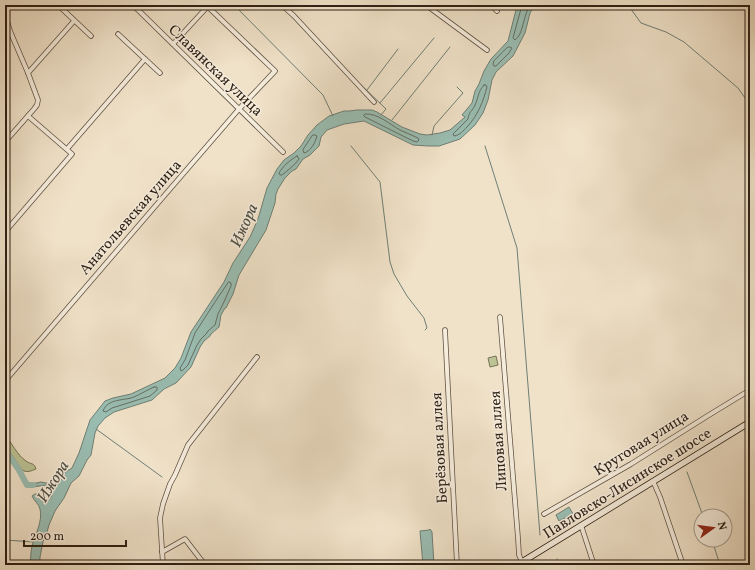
<svg xmlns="http://www.w3.org/2000/svg" width="755" height="570" viewBox="0 0 755 570" font-family="Vollkorn,serif">
<rect width="100%" height="100%" fill="#f0e2c9"/>
<filter id="stains"><feTurbulence type="fractalNoise" baseFrequency=".005" numOctaves="4"/><feColorMatrix values="0 0 0 0 .2 0 0 0 0 .09 0 0 0 0 .02 0 0 0 .5 -.17"/></filter>
<radialGradient id="worn" r=".72"><stop offset=".6" stop-color="#630" stop-opacity="0"/><stop offset="1" stop-color="#630" stop-opacity=".3"/></radialGradient>
<g fill="#bcc395" stroke="#757255">
<path d="M496,356L498,365L490,367L488,358Z"/>
<path d="M5,435C11,442 18,456 26,461C31,465 34,462 36,469C31,471 27,473 22,470L11,454L5,444Z"/>
</g>
<g fill="#9abeb3" stroke="#6f7f74">
<path d="M519,5H535L530,13L525,33L513,56L496,72L492,80L488,100L483,113L475,125L460,139L439,146H428L413,145L364,121L344,124L327,130L321,137L319,146L310,155L303,159L296,169L292,171L285,178L278,189L276,194L275,203L266,230L239,275L233,294L226,308H225L221,315L219,327L211,334L210,336L204,341L200,347L191,367L176,383L164,389L152,400L114,412L105,418L98,426L95,433L91,455L87,460L79,476L71,483L64,498L55,511L49,525L47,532L44,537L40,557V565H31C30,559 31,552 32,546C35,535 43,521 40,509C39,504 34,501 32,496L35,494H39L43,502H47L52,496L47,485L32,487L27,485L41,482L51,484L54,487L56,486V483L61,480L64,473L72,468L79,453L90,420L105,401L113,398L131,394L165,378L175,368L181,358L191,332L224,282L233,263L250,237L258,219L267,188L277,169L284,160L294,153L301,146L308,135L317,125L329,116L344,111H349L357,110H372L377,112L402,127L420,134L427,135L440,133L450,130L465,117L462,115L472,103L475,91L479,84L484,71L491,59L508,41L516,10Z"/>
<path d="M569,507L573,514L559,521L556,515Z"/>
<path d="M430,529L432,532L434,565H423L420,531L429,530Z"/>
</g>
<g fill="none" stroke-linecap="round" stroke-linejoin="round">
<g stroke="#646f64" stroke-width="1">
<path d="M522,5L513,38L515,40C522,35 523,22 526,14C527,10 529,8 531,5"/>
<path d="M508,47H510L512,48L509,53L496,66H494L493,64L494,61Z"/>
<path d="M484,85H486L487,87C483,102 478,115 467,127C463,131 460,135 454,136L453,134L468,119C469,111 472,112 475,105C479,97 477,93 484,85Z"/>
<path d="M365,114C378,113 389,124 400,130C406,133 412,135 418,138L419,140L417,142L413,141L365,117L364,116Z"/>
<path d="M313,135H315L317,136C315,143 311,151 304,153L303,150Z"/>
<path d="M297,156L298,157L299,159C294,166 288,170 282,175H280L279,173C283,166 290,160 297,156Z"/>
<path d="M229,282L231,283V286L223,304L218,314L215,325L208,331L206,334L201,339L197,345L188,365L183,370L181,371L180,368L185,360L195,333L215,302Z"/>
<path d="M154,387H157V390L150,396L112,408L106,412L103,411C108,398 124,401 134,397C141,394 147,390 154,387Z"/>
</g>
<g stroke="#6f7f74" stroke-width="1">
<path d="M234,5L323,95L333,116"/>
<path d="M628,5L641,23L666,32L684,42L738,88L750,105"/>
<path d="M357,81L386,109L381,115"/>
<path d="M367,90L398,49"/>
<path d="M380,103L434,38"/>
<path d="M392,120L450,47"/>
<path d="M432,135L434,126L463,93L457,87"/>
<path d="M351,146L380,182L390,262L394,274L407,296L424,318L427,328L425,330"/>
<path d="M485,146L517,248L540,535"/>
<path d="M96,429L162,477"/>
<path d="M687,472L703,516"/>
<path d="M5,540L34,542"/>
<path d="M712,540L720,565"/>
<path d="M557,559L558,565"/>
</g>
<path stroke="#9abeb3" stroke-width="6" d="M5,450L19,470L27,485H33"/>
<g stroke="#5e5042" stroke-width="5.5">
<g id="minor">
<path d="M58,5L91,36"/>
<path d="M133,5L283,152"/>
<path d="M282,5L294,16L374,102"/>
<path d="M426,5L487,50"/>
<path d="M491,5L497,11"/>
<path d="M5,14L10,31L28,73L38,100L37,105L34,109L5,142"/>
<path d="M118,34L160,73"/>
<path d="M173,44L209,5"/>
<path d="M28,73L74,21"/>
<path d="M67,149L145,59"/>
<path d="M5,232L72,154L28,116"/>
<path d="M500,317L518,538L519,555L522,562"/>
<path d="M445,330L457,565"/>
<path d="M5,381L170,189L239,109L275,71L206,5"/>
<path d="M653,481L660,497L683,565"/>
<path d="M544,514L631,464L709,415L750,390"/>
<path d="M581,525L594,565"/>
<path d="M162,552L185,539L205,565"/>
<path d="M163,565L160,518L163,504L170,484L175,475L188,445L257,357"/>
</g>
</g>
<g stroke="#2e2015" stroke-width="7">
<path id="secondary" d="M517,565L750,422"/>
</g>
<use href="#minor" stroke="#f5ecdc" stroke-width="4"/>
<use href="#secondary" stroke="#f5ecdc" stroke-width="5.5"/>
</g>
<g text-anchor="middle" stroke-width="3" stroke-linejoin="round" paint-order="stroke">
<g font-size="15" fill="#2e2015" stroke="#f5ecdc">
<text transform="translate(216 70) rotate(44)" y="5">Славянская улица</text>
<text transform="translate(130 217) rotate(-49)" y="5">Анатольевская улица</text>
<text transform="translate(498 441) rotate(-94)" y="5">Липовая аллея</text>
<text transform="translate(641 443) rotate(-32)" y="5">Круговая улица</text>
<text transform="translate(439 448) rotate(-93)" y="5">Берёзовая аллея</text>
<text transform="translate(627 483) rotate(-32)" y="5">Павловско-Лисинское шоссе</text>
</g>
<g font-size="16" font-style="italic" fill="#4e4f44" stroke="#f5ecdc">
<text transform="translate(243 225) rotate(-66)" y="6">Ижора</text>
<text transform="translate(52 481) rotate(-58)" y="6">Ижора</text>
</g>
</g>
<rect width="755" height="570" fill="none" stroke="#f0e2c9" stroke-width="20"/>
<rect x="6" y="6" width="743" height="558" fill="none" stroke="#2e2015" stroke-width="2"/>
<rect x="10" y="10" width="735" height="550" fill="none" stroke="#2e2015"/>
<g transform="translate(713 528) rotate(76)"><circle r="19" fill="#f5ecdc" stroke="#a59a8c"/>
<path d="M0-3L7 15L0 10L-7 15Z" fill="#8f2418"/>
<text y="-6" font-size="11" font-weight="bold" text-anchor="middle" fill="#2e2015">N</text>
</g>
<path d="M24 540v6h102v-6" fill="none" stroke="#2e2015" stroke-width="2"/>
<text x="30" y="540" font-size="12" fill="#2e2015" stroke="#f5ecdc" stroke-width="3" paint-order="stroke">200 m</text>
<rect width="100%" height="100%" filter="url(#stains)"/>
<rect width="100%" height="100%" fill="url(#worn)"/>
</svg>
